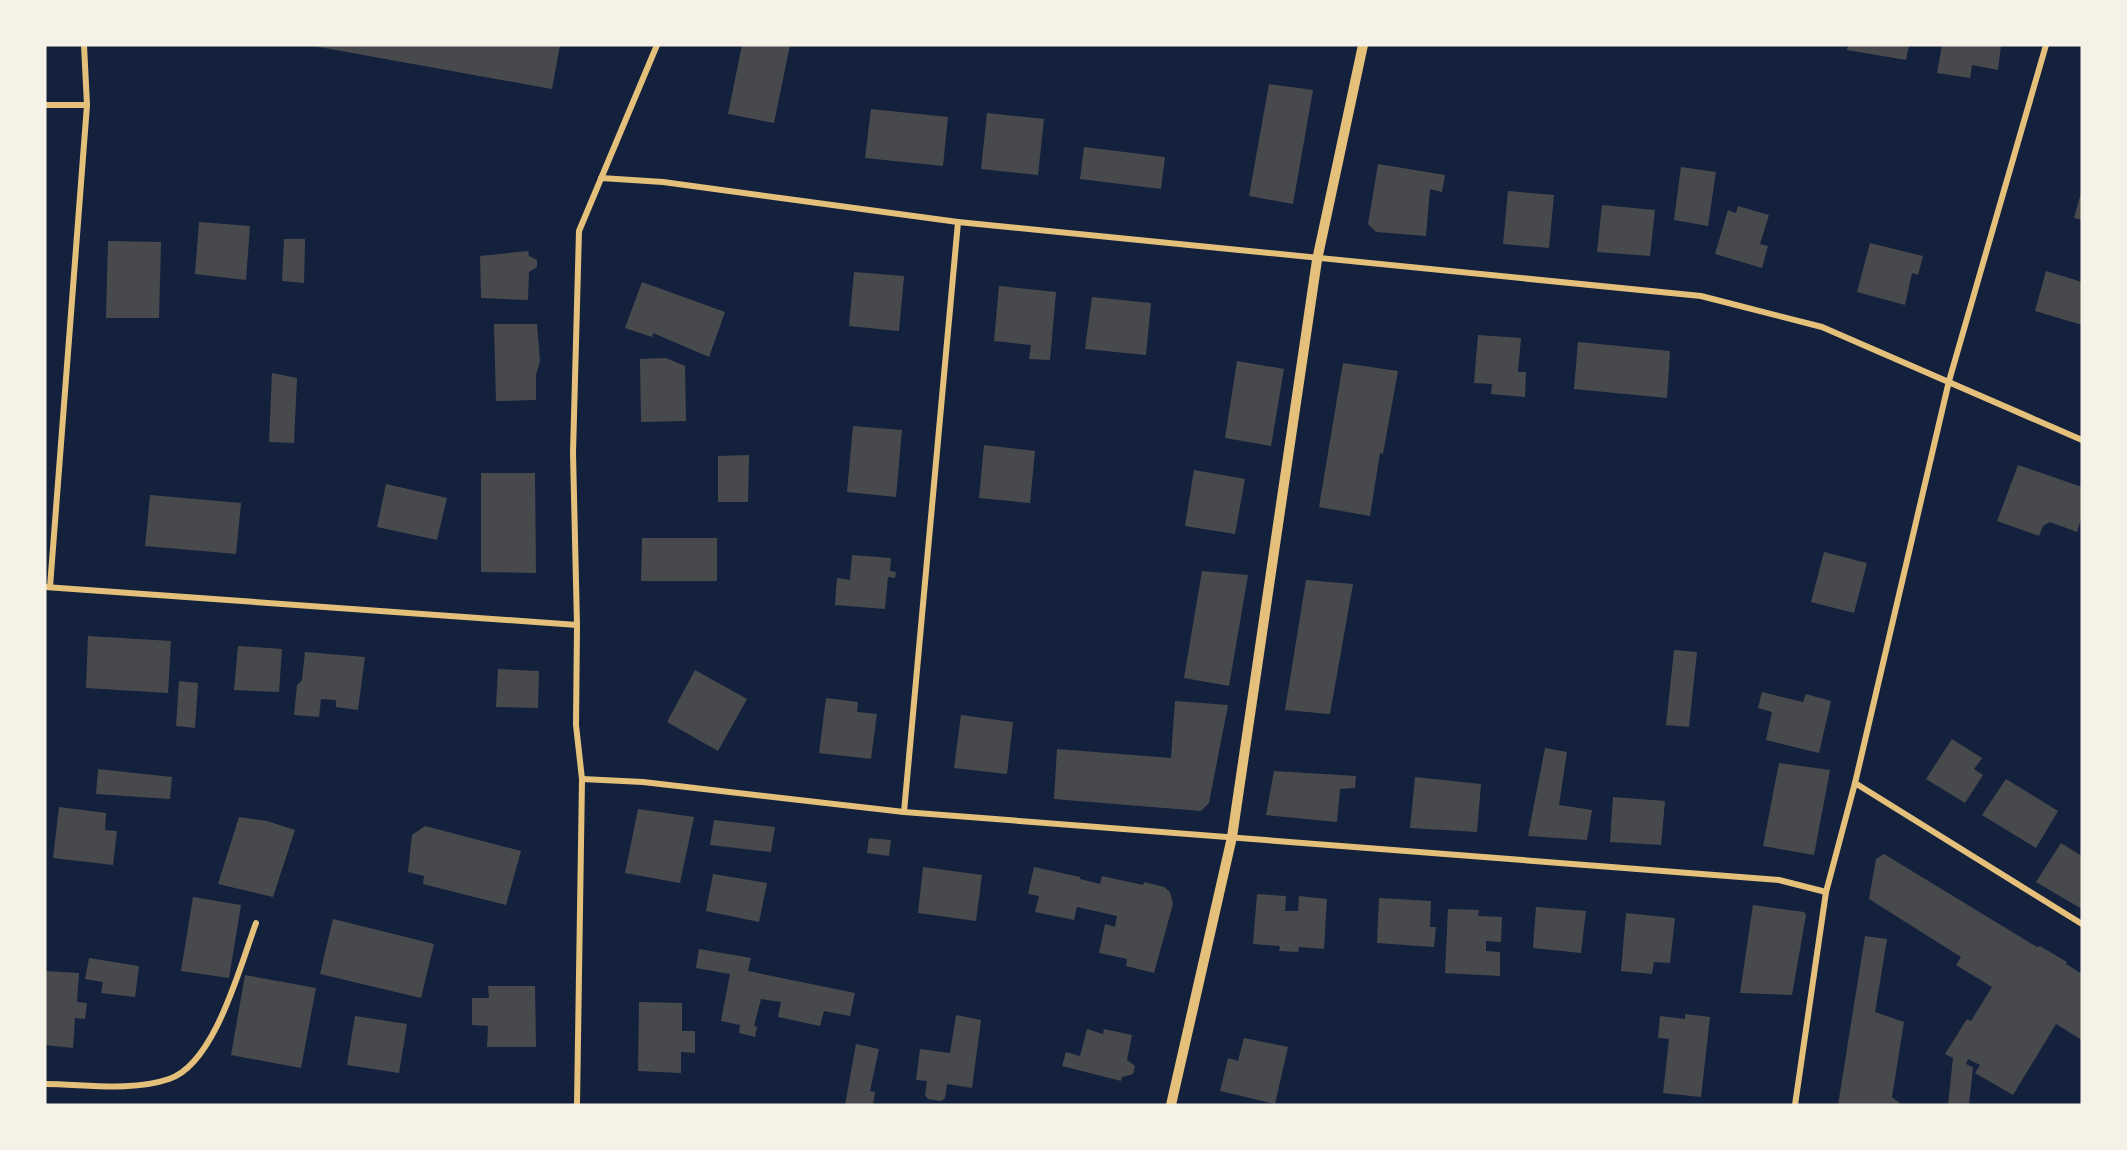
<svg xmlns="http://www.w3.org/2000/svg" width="2127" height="1150" viewBox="0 0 2127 1150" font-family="Rubik,sans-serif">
<rect width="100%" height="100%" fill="#14213d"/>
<g fill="#48494c">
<path d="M308,45H560L552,89Z"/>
<path d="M742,45H790L774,123L728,114Z"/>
<path d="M1848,45H1909L1906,60L1847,50Z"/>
<path d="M1942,45H2001L1998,70L1972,65L1970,78L1937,73Z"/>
<path d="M1269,84L1313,90L1293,204L1249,196Z"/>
<path d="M871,109L948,117L943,166L865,158Z"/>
<path d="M987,113L1044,119L1038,175L981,169Z"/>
<path d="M1084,147L1165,157L1161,189L1080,179Z"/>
<path d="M1378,164L1445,175L1442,192L1430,189L1426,236L1376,232L1368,224Z"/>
<path d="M1681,167L1716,172L1708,226L1674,220Z"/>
<path d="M2082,189V220L2074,218Z"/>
<path d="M1508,191L1554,195L1549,248L1503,244Z"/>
<path d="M1602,205L1655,210L1650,256L1597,252Z"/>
<path d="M1738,206L1769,215L1760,244L1768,246L1762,268L1715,254L1728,210L1736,213Z"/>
<path d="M199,222L250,226L246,280L195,274Z"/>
<path d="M284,239H305L304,283L282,281Z"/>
<path d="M108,241L161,242L159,318H106Z"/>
<path d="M1870,243L1923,256L1918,275L1912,273L1905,305L1857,292Z"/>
<path d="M528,251L529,256L537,260V267L529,272L528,300L481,298L480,256Z"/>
<path d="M2046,271L2082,282V325L2035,311Z"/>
<path d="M854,272L904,276L899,331L849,326Z"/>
<path d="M642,282L725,312L709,357L653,333L652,337L625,328Z"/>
<path d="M999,286L1056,292L1050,360L1029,359L1031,345L994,341Z"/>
<path d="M1092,297L1151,303L1146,355L1085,349Z"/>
<path d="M494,324H537L540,361L536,375V400L496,401Z"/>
<path d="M1478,335L1521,338L1518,372H1526L1525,397L1491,394L1492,384L1474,383Z"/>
<path d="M1578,342L1670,351L1667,398L1574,389Z"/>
<path d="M666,358L685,366L686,421L641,422L640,359Z"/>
<path d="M1237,361L1284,369L1271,446L1225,438Z"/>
<path d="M1343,363L1398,371L1383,454L1380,453L1370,516L1319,507Z"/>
<path d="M272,373L297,378L294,443L269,442Z"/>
<path d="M853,426L902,430L896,497L847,492Z"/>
<path d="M984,445L1035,451L1030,503L979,498Z"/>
<path d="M749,455L748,502H718V456Z"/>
<path d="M2018,465L2082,487V516L2077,532L2050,522L2043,526L2039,536L1997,521Z"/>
<path d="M1194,470L1245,479L1235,534L1185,526Z"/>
<path d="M481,473H535L536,573L481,572Z"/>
<path d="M386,484L447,498L437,540L377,527Z"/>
<path d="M150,495L241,503L236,554L145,546Z"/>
<path d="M642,538H717V581H641Z"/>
<path d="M1824,552L1867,563L1854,613L1811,602Z"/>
<path d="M852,555L891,558L890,571L896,572L895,578L888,577L885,609L835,605L837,578L850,580Z"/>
<path d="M1202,571L1248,575L1229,686L1184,678Z"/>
<path d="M1306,580L1353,584L1330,714L1285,710Z"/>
<path d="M88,636L171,641L168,693L86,688Z"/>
<path d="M238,646L282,649L279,692L234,690Z"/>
<path d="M1674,650L1697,652L1689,727L1666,725Z"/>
<path d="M305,652L365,657L358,710L336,707V700L321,699L319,717L294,715L297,685L302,680Z"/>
<path d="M498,669L539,671L538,708L496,707Z"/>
<path d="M695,670L747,699L718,751L667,722Z"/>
<path d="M179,681L198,683L195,728L176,726Z"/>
<path d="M1762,692L1803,702L1806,694L1831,701L1819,753L1766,740L1772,712L1758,708Z"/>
<path d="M826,698L858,702L857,712L877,714L871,759L819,753Z"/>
<path d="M1175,701L1228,705L1209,803L1201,811L1054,799L1057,749L1171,758Z"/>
<path d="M961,715L1013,722L1007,774L954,768Z"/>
<path d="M1952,739L1982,758L1974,769L1983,775L1965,803L1926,779Z"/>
<path d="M1545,748L1567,752L1559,805L1592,810L1587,840L1528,836Z"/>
<path d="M1779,763L1830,770L1814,855L1763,846Z"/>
<path d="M98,769L172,777L170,799L96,794Z"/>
<path d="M1274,771L1356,776L1355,788L1340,789L1337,822L1266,815Z"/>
<path d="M1415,777L1481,784L1477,832L1410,828Z"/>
<path d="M2006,779L2058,811L2036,848L1982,815Z"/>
<path d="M1613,797L1665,801L1661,845L1610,842Z"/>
<path d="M59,807L106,813L105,830L117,831L113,865L53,858Z"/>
<path d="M638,809L694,817L680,883L625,873Z"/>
<path d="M239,817L267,821L295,830L273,897L218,884Z"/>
<path d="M714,820L775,827L771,852L710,845Z"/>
<path d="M425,826L521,851L506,905L423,884L424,876L408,872L412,835Z"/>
<path d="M869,838L891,840L889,856L867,853Z"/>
<path d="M2061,843L2082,856V909L2036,882Z"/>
<path d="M1884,854L2037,947L2040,946L2067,962L2066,964L2082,974V1040L2056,1024L2013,1095L1975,1073L1980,1065L1968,1059L1966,1064L1973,1067L1969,1105H1948L1953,1058L1945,1054L1967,1019L1971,1021L1992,987L1956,965L1961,957L1869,899L1876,859Z"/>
<path d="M923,867L982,875L976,921L918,913Z"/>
<path d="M1034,867L1080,877V879L1100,884L1102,876L1143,885L1144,882L1164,887L1170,892L1173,904L1154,973L1126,966L1127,959L1099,953L1105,924L1115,927L1117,916L1077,907L1074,920L1035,912L1039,896L1028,894Z"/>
<path d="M713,874L767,883L759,922L706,911Z"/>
<path d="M1257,894L1286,896L1285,911H1298L1299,896L1327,899L1324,949L1299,947L1298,952L1279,951L1280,946L1253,944Z"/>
<path d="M193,897L241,905L229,978L181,971Z"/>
<path d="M1379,898L1431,901L1430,927H1436L1434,947L1377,943Z"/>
<path d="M1753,905L1804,912L1806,915L1792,995L1740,993Z"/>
<path d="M1536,907L1586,911L1581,953L1533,948Z"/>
<path d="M1448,909L1479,910L1478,916L1502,917L1501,942L1486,941V951L1500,952V976L1445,973Z"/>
<path d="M1626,913L1675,918L1670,963L1654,962L1652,974L1621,971Z"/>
<path d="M333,919L434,944L421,998L320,974Z"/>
<path d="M1865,936L1887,939L1875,1012L1904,1022L1892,1097L1902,1105H1838Z"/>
<path d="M699,949L751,958L748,971L855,993L850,1016L824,1011L820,1026L778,1017L781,1002L761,999L754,1026L757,1027L755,1037L739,1033L740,1025L721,1021L730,974L696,968Z"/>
<path d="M89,958L139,966L135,997L101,993L103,982L85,979Z"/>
<path d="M45,971L79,973L77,1002L87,1003L85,1019L75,1018L73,1048L45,1045Z"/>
<path d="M245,975L316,988L301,1068L231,1055Z"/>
<path d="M488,986H535L536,1047H487L488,1026L472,1025V998H489Z"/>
<path d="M639,1002L682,1003V1031H695V1053L681,1052V1073L638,1071Z"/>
<path d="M1685,1014L1710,1017L1701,1097L1663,1093L1669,1039L1658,1038L1660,1016L1685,1019Z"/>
<path d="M956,1015L981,1020L972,1088L947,1084L945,1098L941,1101L928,1099L925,1095L927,1081L916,1080L920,1049L950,1053Z"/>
<path d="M355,1016L407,1024L399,1073L347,1065Z"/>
<path d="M1087,1029L1103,1034L1104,1029L1132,1035L1127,1060L1135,1066L1133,1074L1122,1077L1121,1081L1062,1066L1066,1052L1080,1056Z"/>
<path d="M1244,1038L1288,1047L1275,1104L1220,1091L1228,1058L1238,1061Z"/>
<path d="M856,1044L879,1049L870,1091L875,1092L873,1105H845Z"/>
</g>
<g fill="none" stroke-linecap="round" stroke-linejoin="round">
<g stroke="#e5c07b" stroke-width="6">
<path d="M45,105H87"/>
<path d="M601,178L663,182L958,222L1701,296L1822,327L2082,440"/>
<path d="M45,587L577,625"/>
<path d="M50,587L87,105L84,45"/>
<path d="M582,779L643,782L904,812L1779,880L1826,892"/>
<path d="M1855,783L2082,924"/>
<path d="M904,812L958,222"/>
<path d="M45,1084C84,1084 131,1092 169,1079C215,1064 240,966 256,923"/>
<path d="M577,1105L582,779L576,725L577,625L573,453L579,231L657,45"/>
<path d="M1795,1105L1826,892L1855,783L1949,381L2046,45"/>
</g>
<path stroke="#e5c07b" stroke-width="10" d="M1171,1105L1232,837L1317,260L1363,45"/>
</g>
<rect width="2127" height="1150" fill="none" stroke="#f6f1e7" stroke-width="93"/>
</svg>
